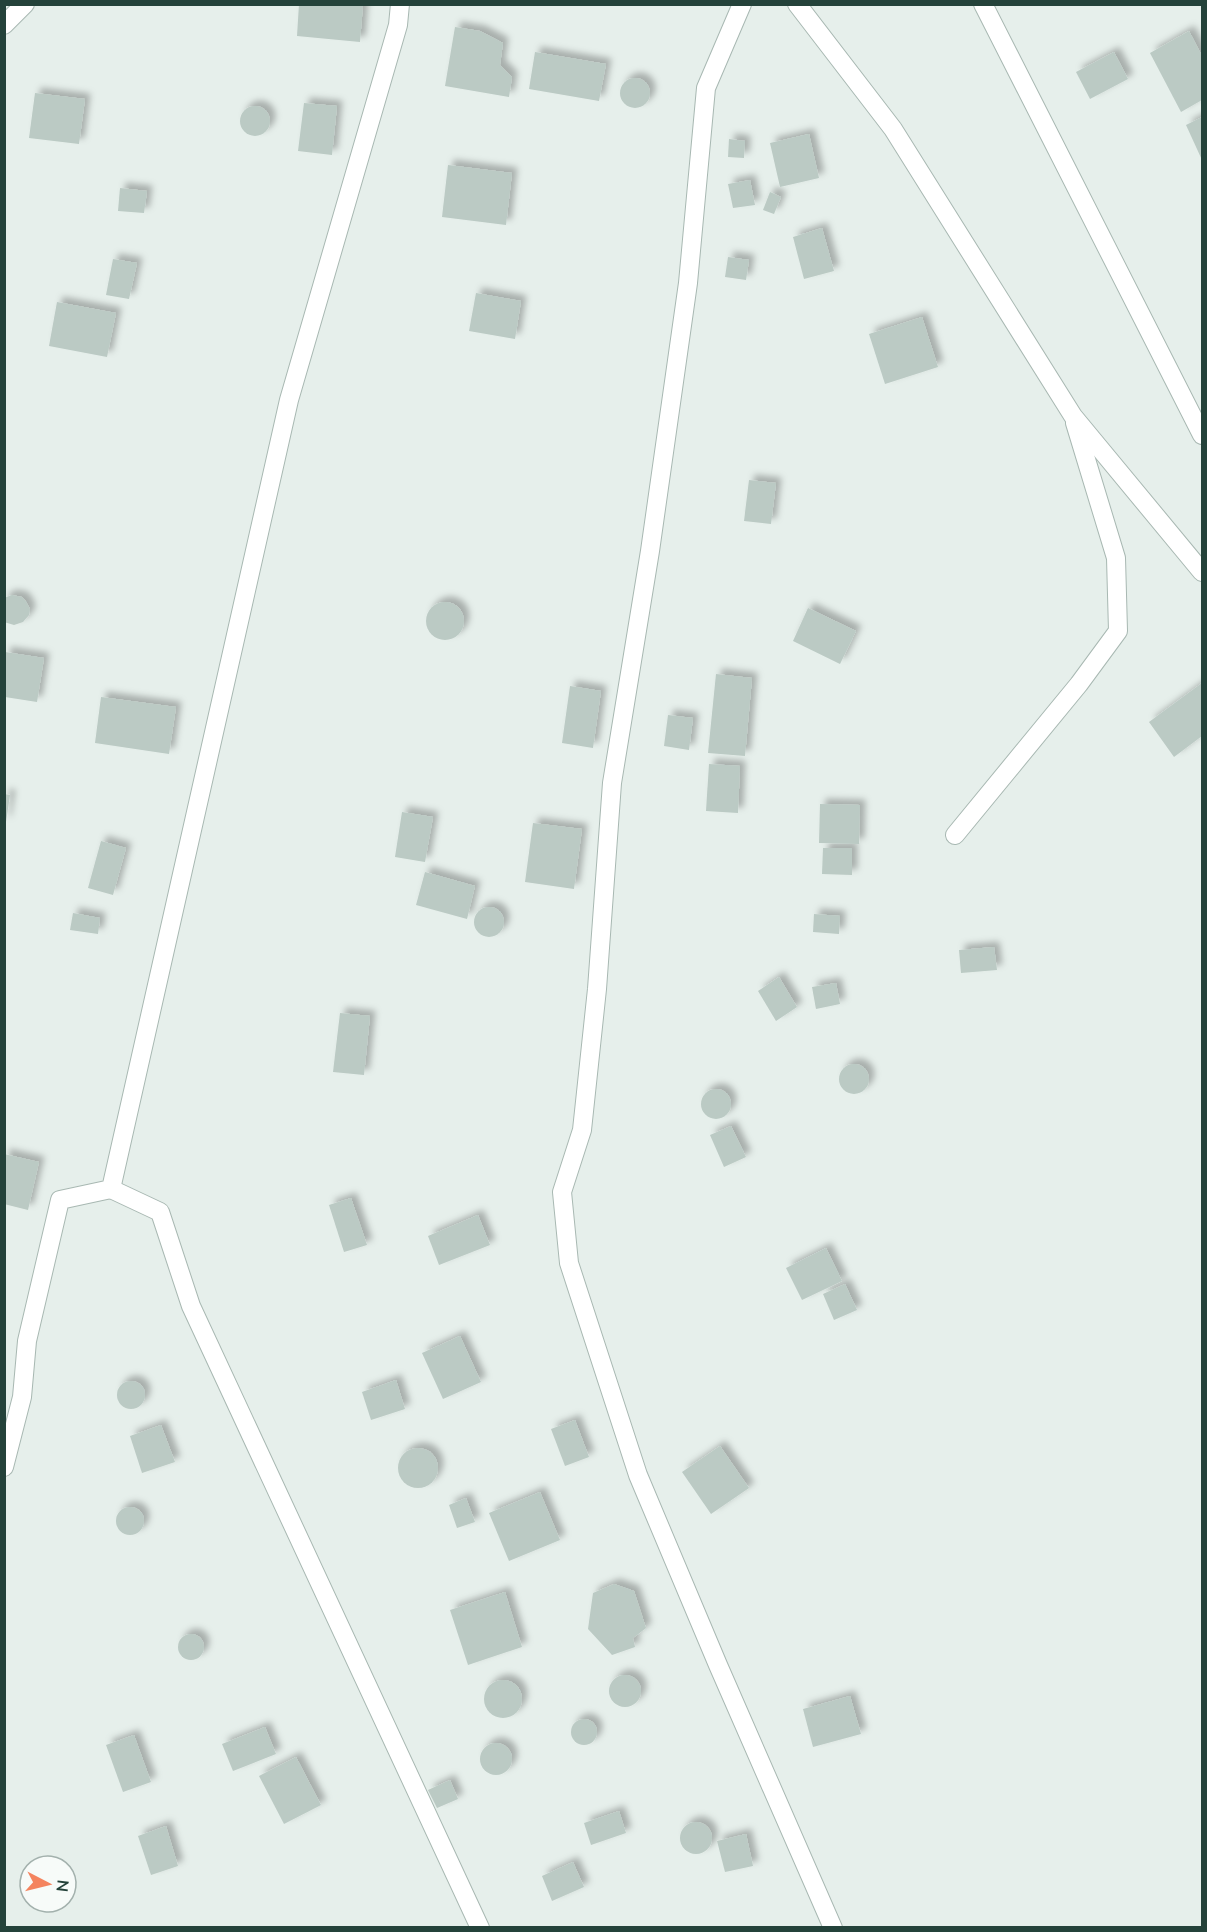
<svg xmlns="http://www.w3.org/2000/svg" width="1207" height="1932" viewBox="0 0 1207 1932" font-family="'Nunito Sans',sans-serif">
<defs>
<filter id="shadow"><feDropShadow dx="5.5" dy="-5.5" stdDeviation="3" flood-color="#0004"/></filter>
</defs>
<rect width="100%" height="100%" fill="#e6efeb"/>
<g fill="#bbcac4" filter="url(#shadow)">
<path d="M299,4H363L360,42L297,36Z"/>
<path d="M455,27L480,31L503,43L500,65L512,77L509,97L445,86Z"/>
<path d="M1189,31L1202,56V100L1181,112L1150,53Z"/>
<path d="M535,52L606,64L599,101L529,89Z"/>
<path d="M1114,52L1128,79L1090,99L1076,72Z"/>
<circle cx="635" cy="93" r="15"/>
<path d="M35,93L85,99L79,144L29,138Z"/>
<path d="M304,103L337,106L332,155L298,151Z"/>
<circle cx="255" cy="121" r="15"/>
<path d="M1202,117V160L1186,125Z"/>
<path d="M809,134L819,178L780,187L770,143Z"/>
<path d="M729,139L745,141L744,158L728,157Z"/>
<path d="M448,165L512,173L506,225L442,217Z"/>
<path d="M750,180L755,205L733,208L728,184Z"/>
<path d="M120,188L147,191L144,213L118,211Z"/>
<path d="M770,192L781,197L774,214L763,210Z"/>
<path d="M822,228L834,271L804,279L793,237Z"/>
<path d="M728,257L749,260L746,280L725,277Z"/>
<path d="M113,259L137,263L129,299L106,295Z"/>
<path d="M476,293L521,301L515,339L469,331Z"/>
<path d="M57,302L116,313L107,357L49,346Z"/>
<path d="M922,317L938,367L885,384L869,334Z"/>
<path d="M749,480L776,483L771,524L744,521Z"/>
<path d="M12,595L22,597L25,600L30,609L29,615L23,622L14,625L4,622V598Z"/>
<circle cx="445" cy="621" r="19"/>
<path d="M808,608L856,631L840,664L793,641Z"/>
<path d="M5,652L44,658L37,702L5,697Z"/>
<path d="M716,674L752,678L745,756L708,753Z"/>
<path d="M1202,683V736L1174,757L1149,722Z"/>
<path d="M570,686L601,691L593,748L562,743Z"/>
<path d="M101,697L176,707L169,754L95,743Z"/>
<path d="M668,715L693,718L689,750L664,746Z"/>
<path d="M709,764L740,766L738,813L706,811Z"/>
<path d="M4,794L10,795L6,822H4Z"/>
<path d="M820,804L860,805L859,844L819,843Z"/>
<path d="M402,812L433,817L425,862L395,857Z"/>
<path d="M533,823L582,829L574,889L525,882Z"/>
<path d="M101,841L126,848L113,895L88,888Z"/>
<path d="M823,848H852V875L822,874Z"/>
<path d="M425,872L475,886L467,919L416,905Z"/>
<circle cx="489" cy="922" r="15"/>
<path d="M73,913L100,918L98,934L70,930Z"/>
<path d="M814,914L840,916L839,934L813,932Z"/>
<path d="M994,947L997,970L961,973L959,950Z"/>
<path d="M779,977L797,1007L776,1021L758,991Z"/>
<path d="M836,983L840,1004L816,1009L812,987Z"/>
<path d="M340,1013L370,1016L364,1075L333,1072Z"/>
<circle cx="854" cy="1079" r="15"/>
<circle cx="716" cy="1104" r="15"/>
<path d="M731,1126L746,1157L724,1167L710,1135Z"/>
<path d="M4,1154L39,1162L28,1210L4,1204Z"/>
<path d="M351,1198L367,1245L344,1252L329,1205Z"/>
<path d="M478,1215L490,1245L439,1265L428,1236Z"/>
<path d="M826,1248L842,1281L802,1300L786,1268Z"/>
<path d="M845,1284L857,1310L834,1320L823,1294Z"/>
<path d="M460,1336L481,1382L443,1399L422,1353Z"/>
<path d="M396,1380L405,1409L371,1420L362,1392Z"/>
<circle cx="131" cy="1395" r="14"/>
<path d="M575,1420L589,1457L565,1466L551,1429Z"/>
<path d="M161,1425L175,1462L142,1473L130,1436Z"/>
<path d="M720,1446L749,1488L711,1514L682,1472Z"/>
<circle cx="418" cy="1468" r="20"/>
<path d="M540,1492L560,1540L509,1561L489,1513Z"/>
<path d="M466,1498L475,1522L457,1528L449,1505Z"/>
<circle cx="130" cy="1521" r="14"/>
<path d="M614,1584L634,1591L646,1628L633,1638L635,1647L612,1655L588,1629L593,1593Z"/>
<path d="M505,1592L522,1647L468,1665L450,1610Z"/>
<circle cx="191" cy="1647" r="13"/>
<circle cx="625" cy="1691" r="16"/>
<circle cx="503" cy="1699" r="19"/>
<path d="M850,1696L861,1734L813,1747L803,1709Z"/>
<circle cx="584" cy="1732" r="13"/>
<path d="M265,1727L276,1754L233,1771L222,1744Z"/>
<path d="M134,1735L151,1782L123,1792L106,1745Z"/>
<circle cx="496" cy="1759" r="16"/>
<path d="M296,1757L321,1805L284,1824L259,1776Z"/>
<path d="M450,1780L458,1799L437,1808L428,1790Z"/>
<path d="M619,1811L626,1833L591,1845L584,1823Z"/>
<circle cx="696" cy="1838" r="16"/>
<path d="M166,1826L178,1866L151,1875L138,1836Z"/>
<path d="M746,1834L753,1866L725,1872L717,1841Z"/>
<path d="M573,1862L584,1887L552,1901L542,1876Z"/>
</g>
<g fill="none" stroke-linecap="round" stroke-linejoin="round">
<g stroke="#a8b8b2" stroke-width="20">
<g id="minor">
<path d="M742,4L706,88L688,283L650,551L612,783L597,989L582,1130L562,1192L569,1263L638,1475L718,1665L833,1928"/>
<path d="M797,4L893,129L1073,416L1202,572"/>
<path d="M983,4L1202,435"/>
<path d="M4,25L25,4"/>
<path d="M955,835L1079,684L1118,631L1116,558L1075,423"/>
<path d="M111,1189L160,1212L191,1306L480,1928"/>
<path d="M4,1467L22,1397L27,1341L60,1200L111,1189L289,400L398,25L400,4"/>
</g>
</g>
<use href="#minor" stroke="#fff" stroke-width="18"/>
</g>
<rect width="1207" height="1932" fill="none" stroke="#24423a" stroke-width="12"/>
<g transform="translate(48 1884) rotate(97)"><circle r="28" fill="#f7fbf9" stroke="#a3b1ad" stroke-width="1.5"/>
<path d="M0-4.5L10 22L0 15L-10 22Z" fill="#f4845f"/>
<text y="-9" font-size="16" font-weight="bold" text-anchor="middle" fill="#24423a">N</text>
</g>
</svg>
